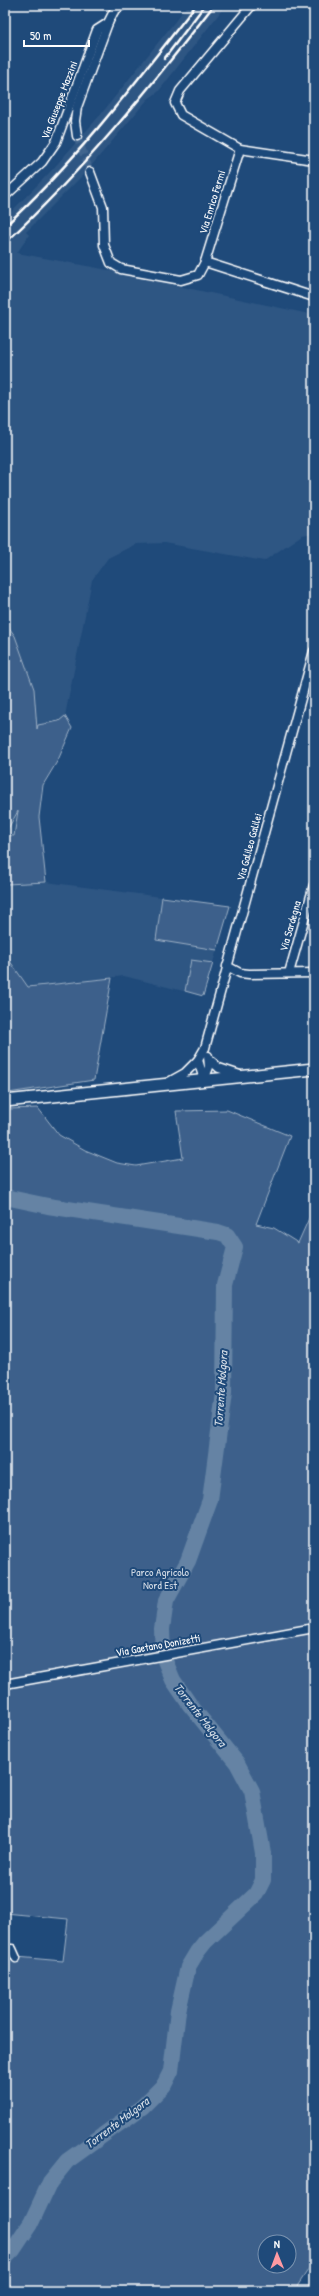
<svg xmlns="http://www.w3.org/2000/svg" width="319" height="2296" viewBox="0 0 319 2296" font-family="'Patrick Hand',sans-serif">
<rect width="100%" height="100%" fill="#1f4a7a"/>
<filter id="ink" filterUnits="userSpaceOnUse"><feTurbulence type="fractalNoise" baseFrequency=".025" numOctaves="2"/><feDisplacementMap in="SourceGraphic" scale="8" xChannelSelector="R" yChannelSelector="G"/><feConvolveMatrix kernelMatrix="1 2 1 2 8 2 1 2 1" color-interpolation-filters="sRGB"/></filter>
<g filter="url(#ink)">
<g fill="#2e5683">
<path d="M188,5H226L158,92L148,99L85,173L26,232L29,235L17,253L173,282V285L314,315V533L302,535L264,561L164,543L136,544L108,558L92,580L65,716L23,769L14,836L5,835V218L52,170L102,113Z"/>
<path d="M46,882L230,906L203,996L124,976L28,987L5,954L7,884Z"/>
</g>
<g fill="#3c618b" stroke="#9eb0c5" fill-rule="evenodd">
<path d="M5,622L15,636L34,689L37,729L38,725L59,721L65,716L72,728L58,760L43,785L39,817L46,882L7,884L5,922V835L14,836L18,811L5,834Z"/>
<path d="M162,897L230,906L217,950L156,940Z"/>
<path d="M5,954L28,987L112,978L94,1080L8,1093V1109L38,1108L59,1135L85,1150L117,1163L136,1166L183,1158L176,1111L227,1110L290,1136L256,1224L274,1228L298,1243L314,1207V2261L294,2291H5V1956L63,1961L68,1919L5,1913ZM265,2242H289V2266H265Z"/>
<path d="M191,960L213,963L203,996L185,991Z"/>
</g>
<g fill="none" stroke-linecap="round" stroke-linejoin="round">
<path stroke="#6583a4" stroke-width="16" d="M5,1197L48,1206L218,1232L227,1235L235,1247L225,1285L224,1393L210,1500L188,1561L166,1601L162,1629L163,1656L173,1680L190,1705L237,1763L252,1791L263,1853V1880L256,1894L205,1942L197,1952L188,1967L178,2011L171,2071L164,2085L142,2107L67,2161L50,2182L31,2223L13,2250L5,2258"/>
<path stroke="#41658e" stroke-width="8" stroke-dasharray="8 4" stroke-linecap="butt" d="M77,136L90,172"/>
<g stroke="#fff" stroke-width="11">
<g id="minor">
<path d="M252,5L180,91L175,103L181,115L240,149L314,160"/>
<path d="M77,136L75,121L77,107L108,23L114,11L122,5"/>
<path d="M90,172L103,207L104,245L111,263L121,269L181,280L198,275L205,262L240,149"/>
<path d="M5,196L42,162L56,142L97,30L108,23"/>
<path d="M205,262L314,297"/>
<path d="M227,966L240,973L249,974L314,973"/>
<path d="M289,973L314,885"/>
<path d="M209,1059L219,1068L240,1075"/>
<path d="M204,1080L198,1060L205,1048L314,651"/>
<path d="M204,1080L209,1067L208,1056"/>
<path d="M167,1083L185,1073L198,1060"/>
<path d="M5,1684L314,1628"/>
<path d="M5,1949H12L16,1958"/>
</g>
</g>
<g stroke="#fff" stroke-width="14">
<path id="secondary" d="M5,1101L314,1069"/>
</g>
<use href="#minor" stroke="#1f4a7a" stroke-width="8"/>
<use href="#secondary" stroke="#1f4a7a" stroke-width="11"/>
<g stroke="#fff" stroke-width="2.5">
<path d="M164,59L205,5"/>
<path d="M5,226C77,160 136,82 196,5"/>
<path d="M5,243C83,171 149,89 214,5"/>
</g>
</g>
</g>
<g text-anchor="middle" stroke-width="4" stroke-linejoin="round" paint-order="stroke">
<g font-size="11" fill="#fff" stroke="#1f4a7a">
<text transform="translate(59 100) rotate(-69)" y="4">Via Giuseppe Mazzini</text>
<text transform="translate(212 202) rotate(-73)" y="4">Via Enrico Fermi</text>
<text transform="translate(249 847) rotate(-75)" y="4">Via Galileo Galilei</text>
<text transform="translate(290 926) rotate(-74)" y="4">Via Sardegna</text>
<text transform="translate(158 1645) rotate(-10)" y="4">Via Gaetano Donizetti</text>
</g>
<g font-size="11" fill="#d8dfe8" stroke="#1f4a7a">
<text x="160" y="1576">Parco Agricolo<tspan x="160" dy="13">Nord Est</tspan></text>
</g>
<g font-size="12" font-style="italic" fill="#d8e0e8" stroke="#1f4a7a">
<text transform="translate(221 1389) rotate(-86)" y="4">Torrente Molgora</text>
<text transform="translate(200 1715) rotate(52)" y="4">Torrente Molgora</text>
<text transform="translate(117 2123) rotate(-37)" y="4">Torrente Molgora</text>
</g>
</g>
<rect width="319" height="2296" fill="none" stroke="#1f4a7a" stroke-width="20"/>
<rect x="10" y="10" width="299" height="2276" fill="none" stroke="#fff" stroke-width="1.5" filter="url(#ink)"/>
<g transform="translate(277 2254) rotate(359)"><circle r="19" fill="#1f4a7a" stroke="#7992af"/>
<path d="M0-3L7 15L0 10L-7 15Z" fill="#ff9aa2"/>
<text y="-6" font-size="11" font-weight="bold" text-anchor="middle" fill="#ffffff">N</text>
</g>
<path d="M24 40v6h65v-6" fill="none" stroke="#ffffff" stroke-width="2"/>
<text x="30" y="40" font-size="12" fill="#ffffff" stroke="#1f4a7a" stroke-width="3" paint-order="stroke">50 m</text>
</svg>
